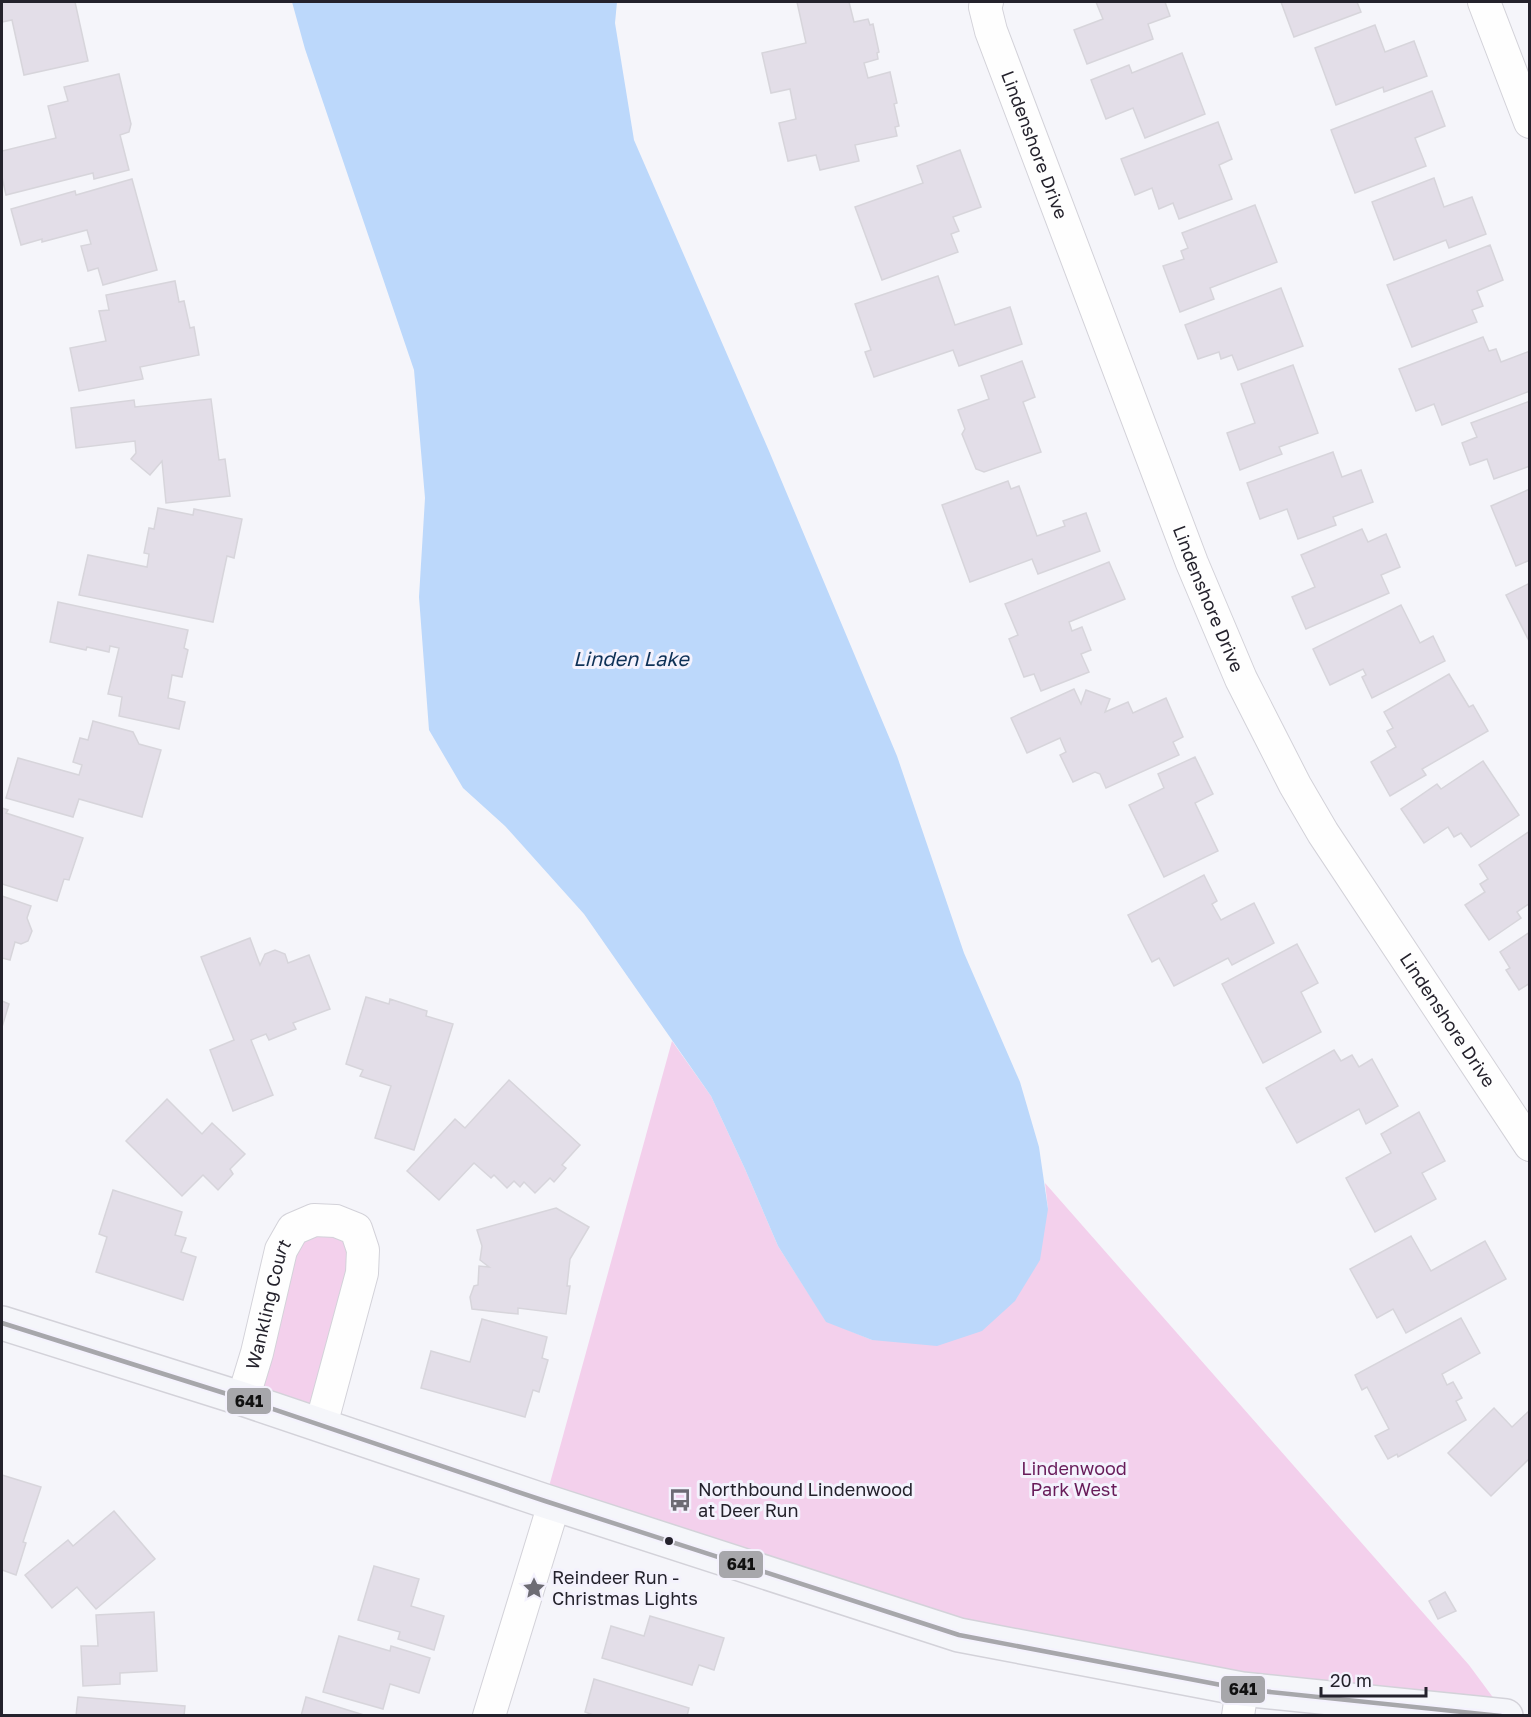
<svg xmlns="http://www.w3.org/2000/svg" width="1531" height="1717" viewBox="0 0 1531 1717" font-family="'Golos Text',sans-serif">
<rect width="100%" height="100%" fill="#f5f5fa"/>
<g fill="#f3d0ec">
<path d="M672,1041L711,1096L745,1169L778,1246L826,1321L872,1340L1048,1209L1045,1183L1469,1665L1506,1715L959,1635L545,1501Z"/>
<path d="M293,1229H356L321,1425L243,1399Z"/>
</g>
<path fill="#bcd8fb" d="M292,2H617L615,23L634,140L769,451L897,756L964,953L1020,1082L1039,1147L1048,1209L1040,1260L1015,1301L982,1331L937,1346L872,1340L826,1322L778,1246L745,1169L711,1096L584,914L505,826L463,788L429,730L419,597L425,498L414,370L305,49Z"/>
<g fill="#e3dee8" stroke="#d7d5db" stroke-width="1.5">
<path d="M2,2H75L88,61L24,75L12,20L2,22Z"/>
<path d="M797,2H849L854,22L868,19L870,25L873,24L879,52L877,53L878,59L864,63L868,78L890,72L897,103L894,104L899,126L895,127L897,136L855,145L859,161L820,170L816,155L788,161L779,123L796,119L790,89L771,93L762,53L806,43Z"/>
<path d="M1096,2H1165L1170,16L1148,24L1153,39L1087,64L1074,30L1103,19Z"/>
<path d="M1281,2H1357L1361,12L1294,37Z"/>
<path d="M1375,25L1385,52L1414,41L1427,76L1384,92L1383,87L1336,105L1315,48Z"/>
<path d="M1182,53L1205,114L1145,138L1133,108L1106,119L1091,80L1129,65L1132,73Z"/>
<path d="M119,74L131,124L129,132L120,135L129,170L94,179L93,173L6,195L2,177V151L56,138L48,106L68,101L64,87Z"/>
<path d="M1432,91L1445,126L1415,138L1426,166L1355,193L1331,130Z"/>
<path d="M1218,122L1232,159L1219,165L1232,199L1179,219L1173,203L1159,209L1152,188L1135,195L1121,159Z"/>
<path d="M960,150L981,207L953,217L959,231L951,234L958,252L882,280L855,207L923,183L917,166Z"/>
<path d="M1434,178L1444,207L1472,197L1486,234L1449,248L1446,240L1394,260L1372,202Z"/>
<path d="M132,179L157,270L103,285L98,268L88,271L81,246L91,244L87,230L42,242V239L21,245L11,209L75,191L76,195Z"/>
<path d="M1255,205L1277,262L1210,288L1214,299L1180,312L1163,266L1184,259L1181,251L1188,248L1182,233Z"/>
<path d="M1490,245L1503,280L1477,291L1483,306L1472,310L1477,322L1412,347L1387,285Z"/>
<path d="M938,276L955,325L1010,307L1022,344L959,366L953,350L874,377L865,352L871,350L855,304Z"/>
<path d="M175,281L179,302L184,301L190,328L194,327L199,355L140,367L143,379L79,391L70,348L106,341L99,311L109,310L106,295Z"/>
<path d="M1281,288L1303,346L1238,370L1232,355L1221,359L1219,352L1198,359L1185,325Z"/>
<path d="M1483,337L1489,351L1496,349L1501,362L1530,351V391L1442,425L1434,404L1416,411L1399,369Z"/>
<path d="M1022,361L1035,397L1023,402L1041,452L984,472L976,469L962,434L965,429L958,410L989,399L981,376Z"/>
<path d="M1293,365L1318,433L1279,447L1282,454L1240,470L1227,433L1255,423L1241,384Z"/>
<path d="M211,399L219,460L225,459L230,496L166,503L162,461L150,475L131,459L136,453L135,441L76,448L71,408L134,400L135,407Z"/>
<path d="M1530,401V466L1494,479L1487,459L1470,465L1462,443L1477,437L1471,423Z"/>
<path d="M1333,452L1342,477L1361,470L1373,502L1333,517L1336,525L1298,539L1287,509L1260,519L1247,483Z"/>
<path d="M1008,481L1011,489L1019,486L1037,536L1065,526L1063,521L1086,513L1100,551L1038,574L1032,559L970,582L942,505Z"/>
<path d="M1530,489V560L1516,566L1491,506Z"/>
<path d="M158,508L193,515L194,509L242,519L234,558L227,556L213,622L79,595L88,555L147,567L149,554L144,553L149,528L154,529Z"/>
<path d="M1362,529L1368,542L1386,534L1400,567L1381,575L1389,593L1306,629L1292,597L1315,587L1301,555Z"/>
<path d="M1109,562L1125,599L1069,622L1072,631L1082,627L1091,650L1081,654L1089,672L1041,691L1034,674L1024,677L1009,639L1018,635L1005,604Z"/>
<path d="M1530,583V643L1506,595Z"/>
<path d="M58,602L188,630L184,648L188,650L182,677L172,675L168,698L185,702L179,729L119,716L122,697L108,694L119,648L110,646L109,652L87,647L86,650L50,642Z"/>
<path d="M1401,605L1420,643L1433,636L1445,661L1372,698L1362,677L1366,675L1363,669L1330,685L1313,649Z"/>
<path d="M1449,674L1469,707L1473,705L1488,731L1422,769L1426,775L1390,796L1371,762L1396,747L1387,731L1393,728L1384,712Z"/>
<path d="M1074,689L1081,704L1086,690L1110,699L1105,712L1128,702L1133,713L1166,698L1183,737L1173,742L1179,755L1106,788L1100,774L1095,772L1073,782L1060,755L1066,752L1060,738L1027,753L1011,718Z"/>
<path d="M93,721L133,732L139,744L161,750L142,817L79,799L73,817L6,798L18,758L79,775L82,765L73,762L80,738L88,740Z"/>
<path d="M1195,757L1213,794L1195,803L1218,851L1164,877L1129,805L1164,788L1158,774Z"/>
<path d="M1483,761L1519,815L1471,847L1461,833L1454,837L1448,827L1424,843L1401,809L1437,784L1441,789Z"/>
<path d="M2,808L8,810L6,813L83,838L69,880L64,879L57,901L2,884Z"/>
<path d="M1530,831V903L1517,912L1521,918L1489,940L1465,905L1485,892L1480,884L1488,879L1479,865Z"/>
<path d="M1204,875L1217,901L1212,904L1221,920L1254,903L1274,943L1232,965L1228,958L1174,986L1159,958L1152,962L1128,915Z"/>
<path d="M2,896L31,906L27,918L32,931L28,941L21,944L15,942L10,960L2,958Z"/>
<path d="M1530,932V983L1519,990L1506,970L1510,968L1500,952Z"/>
<path d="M250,938L260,965L265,954L275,950L285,954L288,963L309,955L330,1009L293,1023L296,1029L269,1040L266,1034L251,1040L273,1095L233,1111L210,1050L234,1040L201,957Z"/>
<path d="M1297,944L1318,983L1301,992L1321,1032L1263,1063L1222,984Z"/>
<path d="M366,997L389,1004L390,999L427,1011L426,1016L453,1024L414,1150L375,1138L391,1086L360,1076L363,1070L346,1064Z"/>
<path d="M2,1001L9,1004L2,1027Z"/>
<path d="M1334,1050L1341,1061L1352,1055L1359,1067L1372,1059L1398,1106L1366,1124L1359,1109L1297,1143L1266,1088Z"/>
<path d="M509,1080L580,1145L562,1165L566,1168L554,1182L550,1178L535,1193L524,1182L520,1187L514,1181L507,1188L494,1175L491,1178L474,1163L439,1200L407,1171L455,1119L465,1128Z"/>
<path d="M167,1099L202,1134L212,1123L245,1154L230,1169L233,1174L218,1190L203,1175L182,1196L126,1141Z"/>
<path d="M1419,1112L1445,1161L1422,1173L1436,1199L1375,1232L1346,1178L1391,1153L1381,1134Z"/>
<path d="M113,1190L182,1212L175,1235L186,1238L181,1252L196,1257L183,1300L96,1272L107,1237L99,1234Z"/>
<path d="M556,1208L589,1227L570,1259L567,1286H570L566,1314L518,1308V1314L472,1309L470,1297L474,1286L478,1285L479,1266L489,1267L480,1260L482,1246L477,1230Z"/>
<path d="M1411,1236L1431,1271L1485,1241L1506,1279L1406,1333L1393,1309L1377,1318L1350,1269Z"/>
<path d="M1461,1318L1480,1353L1442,1374L1447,1385L1453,1382L1462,1398L1456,1401L1466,1420L1398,1457L1397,1454L1388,1459L1375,1436L1389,1429L1367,1387L1362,1390L1355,1375Z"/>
<path d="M482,1319L547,1337L542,1358L548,1360L539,1392L533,1390L525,1417L421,1388L431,1351L470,1362Z"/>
<path d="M1494,1408L1512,1427L1530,1410V1458L1491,1496L1448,1453Z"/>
<path d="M2,1475L41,1487L23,1542L26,1543L16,1575L2,1570Z"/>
<path d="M114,1511L155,1559L96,1609L77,1587L52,1608L25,1575L68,1540L73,1546Z"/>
<path d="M374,1566L419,1579L411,1606L444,1616L434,1650L398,1639L400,1632L358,1620Z"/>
<path d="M1445,1592L1456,1611L1438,1619L1429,1601Z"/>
<path d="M154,1612L157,1671L120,1673V1684L83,1686L81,1646H98L96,1615Z"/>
<path d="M650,1616L724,1638L714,1670L699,1665L692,1685L602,1658L611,1626L644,1636Z"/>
<path d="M339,1636L390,1651L391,1646L430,1658L419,1693L390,1684L383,1709L323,1692Z"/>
<path d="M594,1679L689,1708L687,1716H596L585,1712Z"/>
<path d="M78,1697L185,1706L184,1716H76Z"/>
<path d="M306,1697L367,1716H301Z"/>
</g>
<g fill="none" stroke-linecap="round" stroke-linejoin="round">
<g stroke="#d3d2d9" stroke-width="34">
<g id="street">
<path id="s1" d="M987,2L985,7L991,31L1192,563L1241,679L1295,785L1323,833L1530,1145"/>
<path d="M1484,2L1530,122"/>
<path id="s2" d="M243,1399L257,1353L281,1250L293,1229L314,1220L336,1221L356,1229L363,1250L362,1273L321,1425"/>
<path d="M489,1716L554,1504"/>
<path d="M1238,1716L1242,1689"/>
</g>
</g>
<g stroke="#d3d2d9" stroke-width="36">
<path id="secondary" d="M2,1323L243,1399L545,1501L959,1635L1242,1689L1506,1716"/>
</g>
<use href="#street" stroke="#fefefe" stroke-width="32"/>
<use href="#secondary" stroke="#f5f6fa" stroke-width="33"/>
<g stroke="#f4f2fd" stroke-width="9">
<path id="bus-1" d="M2,1323L243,1399L545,1501L959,1635L1242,1689L1501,1716"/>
</g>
<use href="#bus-1" stroke="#a7a7ab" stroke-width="4.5"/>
</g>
<defs>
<g id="bus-bare" transform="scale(1.8)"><path d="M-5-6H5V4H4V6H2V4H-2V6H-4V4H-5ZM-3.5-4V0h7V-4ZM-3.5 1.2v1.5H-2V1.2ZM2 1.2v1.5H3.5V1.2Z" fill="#6d6c74" stroke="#f4f2fd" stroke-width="2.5" paint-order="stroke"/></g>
<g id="sight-bare" transform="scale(1.8)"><path d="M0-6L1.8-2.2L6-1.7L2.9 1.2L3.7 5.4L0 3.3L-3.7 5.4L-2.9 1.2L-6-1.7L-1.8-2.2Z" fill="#6d6c74" stroke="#f4f2fd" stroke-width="2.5" paint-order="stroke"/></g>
</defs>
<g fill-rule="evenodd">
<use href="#bus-bare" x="680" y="1500"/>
<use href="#sight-bare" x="534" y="1588"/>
</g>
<circle fill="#24222c" stroke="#f4f2fd" stroke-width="2" cx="669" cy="1541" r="5"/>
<g text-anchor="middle" stroke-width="6" stroke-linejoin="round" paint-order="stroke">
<g font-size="18" fill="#24222c" stroke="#f4f2fd">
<text dy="6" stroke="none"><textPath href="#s1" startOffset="152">Lindenshore Drive</textPath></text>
<text dy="6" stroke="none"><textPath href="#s1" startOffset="638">Lindenshore Drive</textPath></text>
<text dy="6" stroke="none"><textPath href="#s1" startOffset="1124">Lindenshore Drive</textPath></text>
<text dy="6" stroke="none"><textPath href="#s2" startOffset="98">Wankling Court</textPath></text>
</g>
<g font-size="18" fill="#671b59" stroke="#f4f2fd">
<text x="1074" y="1475">Lindenwood<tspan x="1074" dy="21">Park West</tspan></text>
</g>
<g font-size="18" fill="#24222c" stroke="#f4f2fd" text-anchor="start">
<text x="698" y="1496">Northbound Lindenwood<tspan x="698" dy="21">at Deer Run</tspan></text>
<text x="552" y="1584">Reindeer Run -<tspan x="552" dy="21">Christmas Lights</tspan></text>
</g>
<g font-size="20" font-style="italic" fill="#0e3157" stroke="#f4f2fd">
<text x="631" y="666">Linden Lake</text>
</g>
</g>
<g stroke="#f4f2fd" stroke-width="2">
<rect x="226" y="1387" width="46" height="28" rx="6" fill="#a7a7ab"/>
<rect x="718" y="1550" width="46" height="29" rx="6" fill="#a7a7ab"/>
<rect x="1220" y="1675" width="46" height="29" rx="6" fill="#a7a7ab"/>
</g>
<g font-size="16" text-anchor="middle" font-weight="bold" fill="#111">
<text x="249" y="1407">641</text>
<text x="741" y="1570">641</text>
<text x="1243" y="1695">641</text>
</g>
<rect width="1531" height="1717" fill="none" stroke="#24222c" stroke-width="6"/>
<path d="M1321 1687v9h105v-9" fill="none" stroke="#24222c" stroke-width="3"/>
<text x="1330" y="1687" font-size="18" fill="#24222c" stroke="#f4f2fd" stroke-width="4.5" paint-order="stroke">20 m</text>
</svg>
